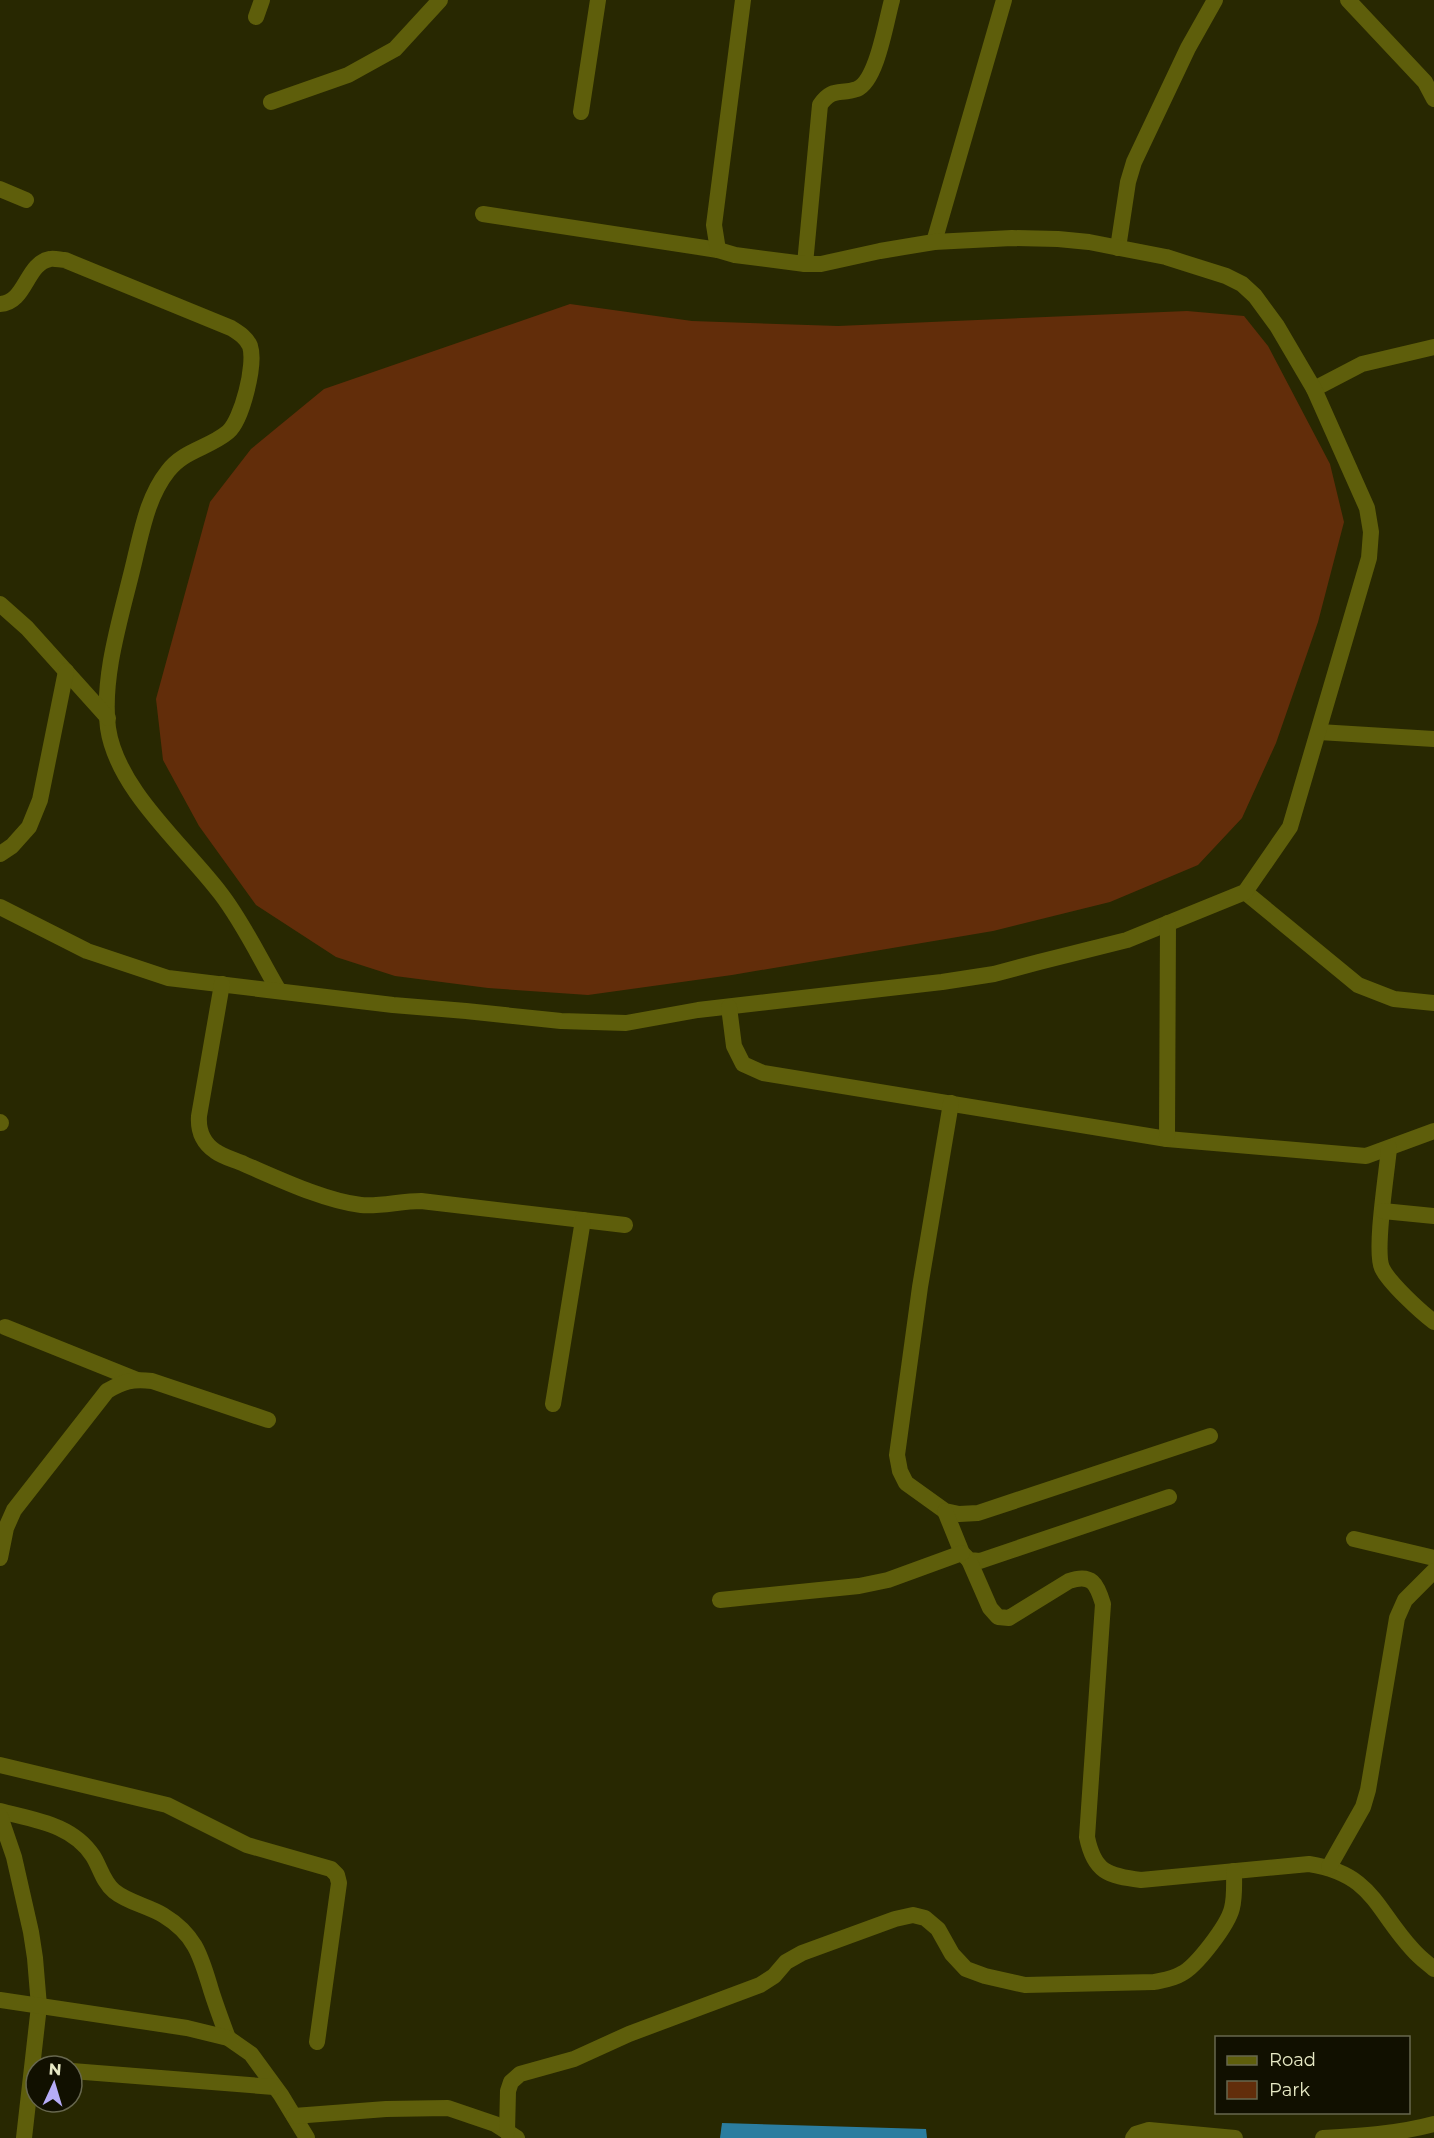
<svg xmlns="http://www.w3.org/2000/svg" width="1434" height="2138" viewBox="0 0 1434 2138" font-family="Montserrat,sans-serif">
<rect width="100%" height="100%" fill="#282801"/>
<path fill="#622d0a" d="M570,304L692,321L838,326L1187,311L1244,316L1268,346L1330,464L1344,522L1318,622L1276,743L1242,818L1198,865L1110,902L993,931L732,975L588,995L488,988L395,976L336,957L256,905L199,826L163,760L156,699L210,502L251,449L324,389Z"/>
<path fill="#2b7d9f" d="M722,2123L926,2129L927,2138H720Z"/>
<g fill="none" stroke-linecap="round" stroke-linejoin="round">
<g stroke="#5e5e0b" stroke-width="16">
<path d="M1348,0L1425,82L1434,99"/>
<path d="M256,17L262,0"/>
<path d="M271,102L348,75L395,49L440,0"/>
<path d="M581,112L598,0"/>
<path d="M0,189L26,200"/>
<path d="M483,214L718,250"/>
<path d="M934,242L1004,0"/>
<path d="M1118,248L1128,182L1134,162L1188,48L1215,0"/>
<path d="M805,264L820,105C832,87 840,95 857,89C877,81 886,21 892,0"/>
<path d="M0,304C26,303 26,263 50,259C54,258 61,260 65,260L231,328C239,333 246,337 250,346C256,364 242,420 228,432C209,448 184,450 168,471C149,495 143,525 136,554C124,608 101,673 108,728C117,790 184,845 221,894C244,924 260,959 279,991"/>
<path d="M1314,389L1362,364L1434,347"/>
<path d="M0,604L27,628L108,718"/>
<path d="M1319,732L1434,739"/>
<path d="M0,854L12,846L29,827L40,800L66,671"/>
<path d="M1245,892L1358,985L1394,999L1434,1003"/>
<path d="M0,907L87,951L168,978L393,1005L466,1011L561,1021L626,1023L698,1010L942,982L994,974L1039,962L1127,940L1245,892L1290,827L1369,558L1371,532L1367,508L1314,389L1277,326L1255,296L1242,284L1226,276L1166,257L1089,242L1058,239L1012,238L934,242L880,251L821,264H805L735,255L718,250L714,225L743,0"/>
<path d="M222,984L199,1116C198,1130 202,1142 215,1151C223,1157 235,1160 244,1164C279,1179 325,1201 361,1205C379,1207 401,1201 421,1201L625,1225"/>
<path d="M729,1007L734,1046L743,1064L763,1073L1167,1139L1366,1156L1434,1131"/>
<path d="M951,1103L920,1287L897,1455L900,1471L906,1483L945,1511L959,1514L978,1513L1210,1436"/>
<path d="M0,1122L1,1123"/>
<path d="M1167,1139L1168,923"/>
<path d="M1389,1148C1387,1172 1374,1250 1382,1268C1389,1283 1421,1312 1434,1322"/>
<path d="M1383,1211L1434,1216"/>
<path d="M5,1327L137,1380"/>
<path d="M553,1404L583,1220"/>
<path d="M945,1511L962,1553L969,1560L980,1561L1169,1497"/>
<path d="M1354,1539L1434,1558"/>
<path d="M0,1558L6,1528L14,1510L107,1391C124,1381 132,1379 152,1381L268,1420"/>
<path d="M969,1560L990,1608L998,1617L1009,1618L1069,1581C1092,1573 1097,1584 1103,1604L1087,1837C1094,1872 1108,1876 1141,1880L1309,1864C1373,1874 1375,1909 1413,1950C1419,1957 1427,1963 1434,1969"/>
<path d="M720,1600L859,1586L888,1580L962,1553"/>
<path d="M0,1765L167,1805L247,1845L331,1869L337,1875L339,1883L317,2042"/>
<path d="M0,1811C34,1820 72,1824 93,1856C100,1867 103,1882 114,1891C127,1902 148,1906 163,1915C196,1935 201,1957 211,1990C216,2006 222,2022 228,2038"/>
<path d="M0,1816L14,1857L31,1932L35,1958L39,2006L24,2138"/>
<path d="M1329,1867L1363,1807L1368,1790L1397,1618L1405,1600L1434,1571"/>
<path d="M0,2000L187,2028L228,2038L251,2054L281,2095L307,2138"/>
<path d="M72,2071L274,2087"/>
<path d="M294,2116L386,2109L448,2108L495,2124L517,2138"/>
<path d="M507,2132L508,2091L511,2082L520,2074L574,2059L629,2034L760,1985L774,1976L786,1962L802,1953L895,1919L913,1915L925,1918L938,1929L952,1954L966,1969L985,1976L1025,1985L1154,1982C1163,1980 1173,1979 1181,1974C1196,1967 1228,1925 1232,1908C1235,1896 1234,1883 1234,1871"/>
<path d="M1133,2138L1136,2134L1149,2130L1235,2138"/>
<path d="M1323,2138C1360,2136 1397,2134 1434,2124"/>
</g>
</g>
<rect x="1215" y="2036" width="195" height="78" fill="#111000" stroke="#67674e" stroke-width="1.5"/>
<rect x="1227" y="2056" width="30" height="9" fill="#5e5e0b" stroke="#67674e" stroke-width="1.5"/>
<text x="1269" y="2066" font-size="18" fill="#e7e9c4">Road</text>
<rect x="1227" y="2081" width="30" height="18" fill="#622d0a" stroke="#67674e" stroke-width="1.5"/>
<text x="1269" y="2096" font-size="18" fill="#e7e9c4">Park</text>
<g transform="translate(54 2084) rotate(4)"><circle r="28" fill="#111000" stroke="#67674e" stroke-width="1.5"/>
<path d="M0-4.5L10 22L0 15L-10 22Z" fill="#b6acf8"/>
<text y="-9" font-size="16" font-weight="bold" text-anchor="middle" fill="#e7e9c4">N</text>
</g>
</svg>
